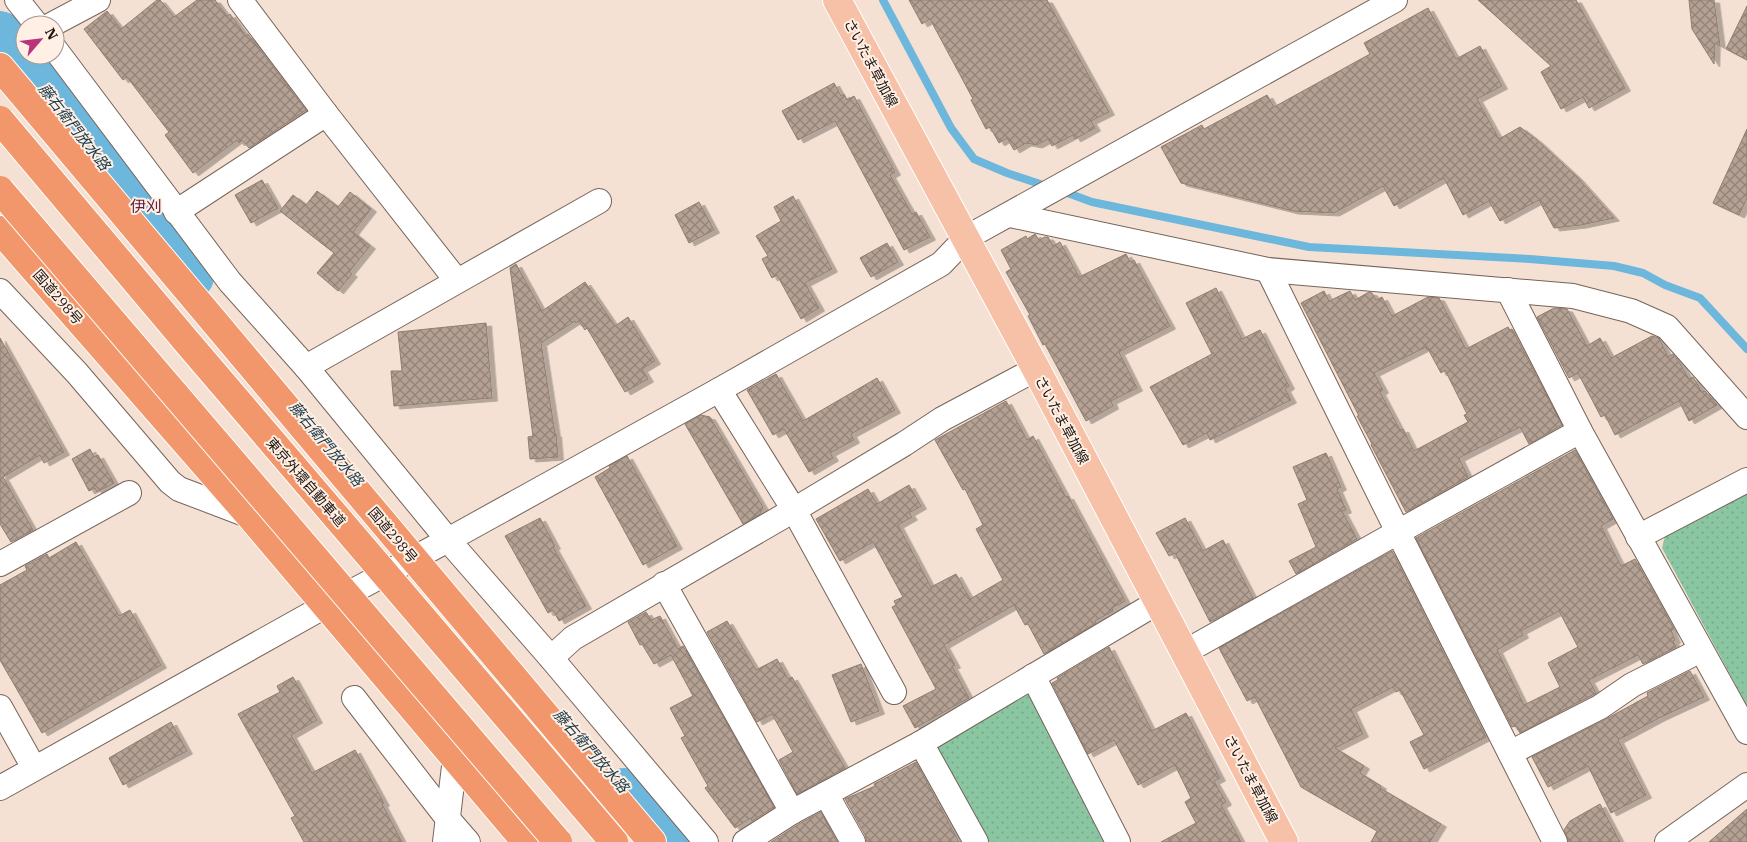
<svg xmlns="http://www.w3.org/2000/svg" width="1747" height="842" viewBox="0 0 1747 842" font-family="'IBM Plex Serif','Noto Sans JP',serif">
<defs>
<pattern id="grass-dots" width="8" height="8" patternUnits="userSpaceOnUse" patternTransform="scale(1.25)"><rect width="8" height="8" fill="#8ac6a2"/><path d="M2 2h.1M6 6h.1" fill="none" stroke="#76a98a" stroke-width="1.8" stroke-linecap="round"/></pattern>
<pattern id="building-cross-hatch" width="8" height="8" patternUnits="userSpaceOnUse" patternTransform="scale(1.25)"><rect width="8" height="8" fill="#b4a194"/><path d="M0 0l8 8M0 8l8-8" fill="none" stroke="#928277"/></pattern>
<filter id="shadow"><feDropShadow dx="5.5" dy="3" stdDeviation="0" flood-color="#0004"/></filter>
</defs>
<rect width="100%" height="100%" fill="#f5e1d3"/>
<g fill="url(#grass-dots)">
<path d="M1747,491V706L1662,548L1665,536Z"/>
<path d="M1023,693H1030L1109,842H988L936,751L937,743Z"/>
</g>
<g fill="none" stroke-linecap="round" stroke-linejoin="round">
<g stroke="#6db6dc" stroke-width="8">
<path d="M883,0L951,128L974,159L1007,173L1049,187"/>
<path d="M1062,191L1092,202L1309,247L1530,259L1614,266L1643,273L1665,285L1700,298L1747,349"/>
</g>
<g stroke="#6db6dc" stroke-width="44">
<path d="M0,33L192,277"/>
<path d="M624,790L669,842"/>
</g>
</g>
<g fill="url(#building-cross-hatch)" stroke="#907e72" fill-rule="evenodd" filter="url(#shadow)">
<path d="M157,0H160L174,17L197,0H215L227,16L230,14L246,36L248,34L306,110L249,148L242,140L239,143L237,140L193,173L165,135L169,132L127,77L123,80L84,29L107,11L121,29Z"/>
<path d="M909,0H1047L1109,112L1091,121L1095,128L1075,139L1073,135L1052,146L1048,139L1037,145L1026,143L1014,150L1007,138L999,143L990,127L986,129L971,100L973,99L930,19L922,24Z"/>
<path d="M1478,0H1576L1625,88L1589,108L1583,97L1561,109L1541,72L1551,66Z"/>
<path d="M1689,0H1714L1720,46L1715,43L1714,64L1692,29Z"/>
<path d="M1747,6V60L1726,49Z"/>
<path d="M1428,8L1456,59L1480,46L1502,86L1477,99L1499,139L1520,127L1537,140L1577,177L1614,218L1581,225L1554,228L1539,200L1500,221L1489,201L1463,215L1444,178L1394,206L1383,186L1334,213L1293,211L1181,183L1161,147L1202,125L1204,129L1267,95L1274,107L1370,54L1364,43Z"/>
<path d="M834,83L841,96L844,94L847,100L854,96L895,172L890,175L912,214L916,212L930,237L904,250L835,121L798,140L782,111Z"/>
<path d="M1747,129V198L1739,215L1713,203Z"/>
<path d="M262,180L278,208L251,223L235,195Z"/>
<path d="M317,191L338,207L350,192L371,209L353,232L370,246L349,272L352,274L338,291L317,273L334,253L280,211L293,195L306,205Z"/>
<path d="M793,196L832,269L805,283L819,308L801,319L777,275L772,278L762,259L768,256L756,236L781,221L774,207Z"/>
<path d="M699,202L714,230L689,243L675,215Z"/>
<path d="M1035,234L1039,240L1045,237H1048L1053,246L1060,242L1079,277L1126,254L1130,262L1134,260L1170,326L1119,352L1137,388L1111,401L1113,406L1086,421L1045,344L1043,345L1028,316L1030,315L1006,272L1011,269L1001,250L1026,236L1027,239Z"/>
<path d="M887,243L898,262L871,277L860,258Z"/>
<path d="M516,264L542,311L585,282L615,326L628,317L655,361L642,369L648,379L625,392L587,328L585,330L579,321L576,323L575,321L541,343L555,434H556L558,457L530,459L528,437L533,436L510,268Z"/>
<path d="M1216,288L1242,339L1260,330L1289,386L1285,389L1291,400L1210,440L1207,433L1183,445L1150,387L1212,354L1186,303Z"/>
<path d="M1324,291L1329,301L1350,291L1355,300L1369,292L1372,293L1376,300L1382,297L1392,316L1428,297L1439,298L1466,349L1508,327L1510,330L1512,329L1562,425L1529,444L1520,427L1459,458L1468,477L1406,512L1371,445L1372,444L1357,416H1359L1301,303ZM1426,347L1427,350L1428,349L1441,373L1445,370L1467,414L1464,415L1468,422L1414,451L1403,429L1400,430L1380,392L1383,390L1374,373Z"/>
<path d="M1554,308L1567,309L1587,346L1600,338L1611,358L1652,336L1659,338L1668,357L1673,354L1679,362L1689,379L1693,377L1702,392L1705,391L1717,405L1689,421L1679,401L1615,435L1605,415L1601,417L1578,373L1569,378L1537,317Z"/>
<path d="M486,323L492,398L394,406L391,371H402L398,332Z"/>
<path d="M0,338L64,452L44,463L40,455L3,477L33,530L11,542L0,524Z"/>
<path d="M776,374L803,421L877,378L895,410L851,434L854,440L830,453L833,458L809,472L784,429L773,435L747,390Z"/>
<path d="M1006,401L1027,440L1033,436L1066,497L1068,496L1125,601L1112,608L1113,611L1095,621L1096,623L1044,654L1028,624L1025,625L1014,605L944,645L955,665L952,666L969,698L915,728L903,706L936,689L892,607L896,605L894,601L903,597L873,542L840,561L816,519L868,489L877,504L909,485L921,506L909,513L912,517L898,525L931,587L956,574L970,599L1003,580L976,529L983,525L965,489L963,490L935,440Z"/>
<path d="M701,415L710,417L763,507L760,514L743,524L685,424Z"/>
<path d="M90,449L94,457L98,455L114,483L97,492L95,488L89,491L72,459Z"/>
<path d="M1575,450L1613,519L1601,526L1621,566L1635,559L1674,629L1671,630L1675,640L1673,641L1676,647L1643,664L1638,655L1589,680L1596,693L1520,733L1516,726L1512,727L1416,538ZM1559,611L1578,647L1548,663L1560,687L1524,705L1497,650L1523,635L1521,631Z"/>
<path d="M1326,453L1341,487L1337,489L1346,510L1342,511L1357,539L1296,574L1289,561L1316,547L1298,504L1307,500L1293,467Z"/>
<path d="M627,456L677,546L643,565L595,477L610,468L609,466Z"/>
<path d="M540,518L555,546L553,547L586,606L559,621L553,610L548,613L505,536Z"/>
<path d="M1185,518L1203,551L1223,540L1253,598L1210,622L1175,553L1169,556L1156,533Z"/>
<path d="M76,542L119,616L130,610L161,665L42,733L0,660V585L27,570L25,566L47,554L49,558Z"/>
<path d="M1392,551L1486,737L1424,769L1410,742L1424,735L1400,690L1396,692L1393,687L1351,709L1363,734L1335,748L1364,766L1360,773L1381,786L1380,788L1441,824L1430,842H1371L1377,831L1301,787L1255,697L1247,701L1219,648Z"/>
<path d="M646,612L651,620L660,616L678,649L683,646L774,807L752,821L751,818L735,828L705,788L708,786L681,738L685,736L670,708L693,696L671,655L654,664L642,644L640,645L628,622Z"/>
<path d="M727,621L756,670L777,659L788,679L792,677L845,768L797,794L779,760L793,752L772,714L757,722L707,632Z"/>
<path d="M1109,647L1152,731L1186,713L1220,778L1214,781L1226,802L1221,805L1241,842H1161L1196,823L1185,802L1191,798L1175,765L1138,785L1114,740L1088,754L1052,683L1058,680L1057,678Z"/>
<path d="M861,664L879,711L851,722L832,675Z"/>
<path d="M1690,671L1704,697L1659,718L1618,740L1646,795L1611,813L1588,766L1548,787L1532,757L1606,719L1648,696L1647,693Z"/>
<path d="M293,677L317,720L291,735L312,773L355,750L384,803L382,804L402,842H304L291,818L295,816L238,714L280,692L277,686Z"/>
<path d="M171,722L187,751L123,785L109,758Z"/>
<path d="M916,762L959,842H867L865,835L845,799L875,786L874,784Z"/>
<path d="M1600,804L1620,842H1569L1564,830L1570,821Z"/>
<path d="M1747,809V842H1709Z"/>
<path d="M821,812L837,842H771L799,824Z"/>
</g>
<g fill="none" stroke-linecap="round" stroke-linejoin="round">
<g stroke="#766459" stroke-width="26">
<g id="minor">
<path d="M17,0L37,25"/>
<path d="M240,0L326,114L457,281"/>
<path d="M51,25L98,0"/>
<path d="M55,49L230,282L306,367L448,540L719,390L941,264L966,238L1395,0"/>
<path d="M176,212L326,114"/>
<path d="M1010,215L1268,270L1573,296L1631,311L1667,327L1747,417"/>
<path d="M1268,270L1398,532L1555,842"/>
<path d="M0,291L77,373L170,482L179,489L250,516"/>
<path d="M306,367L599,201"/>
<path d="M719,390L794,510L894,692"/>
<path d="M1580,431L1747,732"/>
<path d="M1638,537L1747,480"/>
<path d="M0,564L129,493"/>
<path d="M664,584L792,812"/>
<path d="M1185,652L1398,532L1580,431L1508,290"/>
<path d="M551,658L573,638L794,510L904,444L942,419L1036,369"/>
<path d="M1033,676L1118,842"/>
<path d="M354,698L448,819L468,842"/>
<path d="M0,707L34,768"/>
<path d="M921,743L976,842"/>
<path d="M1510,753L1600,707L1632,685L1701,650"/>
<path d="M0,788L327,605L448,540L551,658L706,842"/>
<path d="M826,794L853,842"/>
<path d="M445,842L455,758"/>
<path d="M745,842L792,812L921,743L1158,602"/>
<path d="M1667,842L1747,785"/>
</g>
</g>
<g stroke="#fff" stroke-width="30">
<path id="major" d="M837,0L1036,369L1284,842"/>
</g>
<g stroke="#fff" stroke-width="30">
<g id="highway">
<path d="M0,67L652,842"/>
<path d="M0,230L250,516L526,842"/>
</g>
</g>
<use href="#minor" stroke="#fff" stroke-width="24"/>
<use href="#major" stroke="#f7c1a7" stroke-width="28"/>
<use href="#highway" stroke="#f2976c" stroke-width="28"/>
<g stroke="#fff" stroke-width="30" stroke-linecap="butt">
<g id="highway-bridge">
<path d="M0,120L187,342L614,842"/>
<path d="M0,190L558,842"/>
</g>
</g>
<use href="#highway-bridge" stroke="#f2976c" stroke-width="28"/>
</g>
<g text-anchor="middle" stroke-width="4" stroke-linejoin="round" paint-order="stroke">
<g font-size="14" fill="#1c1510" stroke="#ffefe4">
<text transform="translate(871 63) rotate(62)" y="5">さいたま草加線</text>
<text transform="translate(58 297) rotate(49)" y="5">国道298号</text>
<text transform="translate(1062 420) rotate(62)" y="5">さいたま草加線</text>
<text transform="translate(306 482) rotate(49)" y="5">東京外環自動車道</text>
<text transform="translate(393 535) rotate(50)" y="5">国道298号</text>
<text transform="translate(1251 779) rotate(62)" y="5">さいたま草加線</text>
</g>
<g font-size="15" font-style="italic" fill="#183a4a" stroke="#ffefe4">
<text transform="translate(74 127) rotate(52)" y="5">藤右衛門放水路</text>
<text transform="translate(326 444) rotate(50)" y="5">藤右衛門放水路</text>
<text transform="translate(591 751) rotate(49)" y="5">藤右衛門放水路</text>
</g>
<g font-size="16" fill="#622241" stroke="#ffefe4">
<text x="146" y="212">伊刈</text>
</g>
</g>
<g transform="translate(40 40) rotate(62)"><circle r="24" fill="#ffefe4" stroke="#a4988f"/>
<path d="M0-4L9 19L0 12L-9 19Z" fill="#b93579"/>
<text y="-8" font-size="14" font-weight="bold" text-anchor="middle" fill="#1c1510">N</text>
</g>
</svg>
